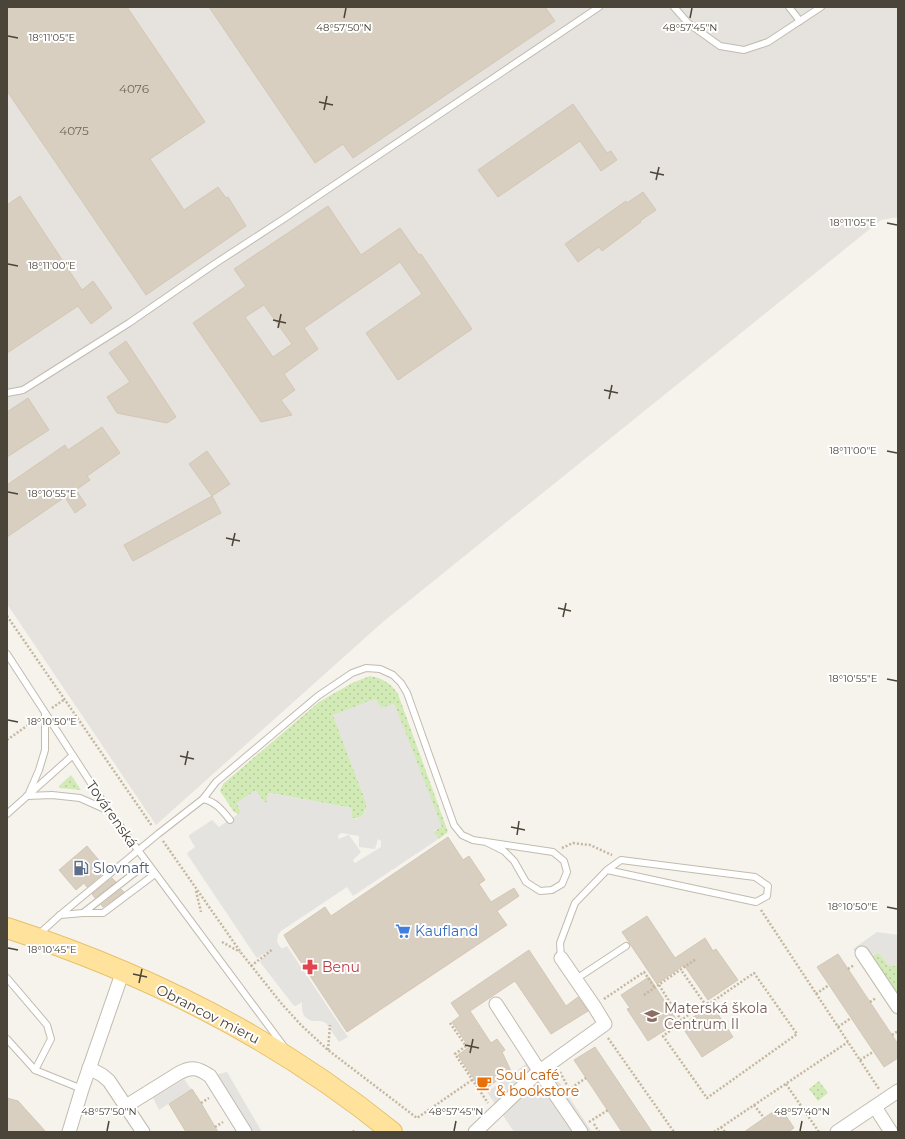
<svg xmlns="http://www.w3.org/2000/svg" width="905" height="1139" viewBox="0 0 905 1139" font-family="Montserrat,sans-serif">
<defs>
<pattern id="grass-dots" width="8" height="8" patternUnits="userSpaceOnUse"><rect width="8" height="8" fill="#d2eab5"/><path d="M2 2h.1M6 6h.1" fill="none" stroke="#b6ca9c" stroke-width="1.8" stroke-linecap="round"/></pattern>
</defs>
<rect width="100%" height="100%" fill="#f6f3ec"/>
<path fill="#e6e2dd" d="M7,7H898V217L881,220L384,621L156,825L7,604Z"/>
<g fill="url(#grass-dots)">
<path d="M370,676C382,678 391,683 398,694L448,832L439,839L433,832L441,827L393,704L381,709L376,700L333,715L366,802C367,811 363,820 352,818V809L351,808L270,793L268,794L267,802L265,803L256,791L237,803L241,812L238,814L234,812L220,791L223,784L319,702L352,683Z"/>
<path d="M71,775L81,790L59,788V786Z"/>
<path d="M877,953L880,954L888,965L898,966V998L872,956Z"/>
<path d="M819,1081L828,1093L818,1101L809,1089Z"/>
</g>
<g fill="#e5e3e0" fill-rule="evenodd">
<path d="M374,699L376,700L381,708L393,704L395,705L442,827L433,831L438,838L437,840L353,896L347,887L281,931L278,935L277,942L281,948H283L287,946L348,1037L339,1042L326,1023L321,1021H312L308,1019L304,1016L302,1010V1002L296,1006H294L260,962V961L267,954L265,953L257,958L256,957L187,854L188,852L195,847L189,837V835L212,820L219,827L241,812L237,803L254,791L257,792L265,803L267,802L268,794L269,793L351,808L352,809V818L356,819L361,817L366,811V802L333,715ZM341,833L359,836V847L375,849L378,839L381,841V847L355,863L353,861L354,859L361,852L349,835H348L339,839L338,836Z"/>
<path d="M877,932L898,935V966L888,965L879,953L873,954L872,956L898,998V1016L853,949Z"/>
<path d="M530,1061L548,1065L592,1132H514L487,1092Z"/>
<path d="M227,1072L262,1132H236L205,1079L210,1076Z"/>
<path d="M184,1079L191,1089L159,1110L153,1098Z"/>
</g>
<g fill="#d8cfc1" stroke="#d3c7b4" fill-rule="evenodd">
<path d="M7,7H127L205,122L150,159L184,210L218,187L226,198L228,197L246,226L146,295L7,91Z"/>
<path d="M209,7H545L555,21L353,158L343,144L315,163Z"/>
<path d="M573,104L607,153L611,151L617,160L601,171L580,141L498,197L478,170Z"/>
<path d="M643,192L656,210L640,221L641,222L602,251L599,247L578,262L565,244L626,201L627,203Z"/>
<path d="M20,196L82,290L93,281L112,308L91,324L78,306L7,353V205Z"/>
<path d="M328,206L361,255L400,228L419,255L421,254L472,329L398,380L366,333L422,294L400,262L304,328L318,349L284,374L295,390L281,400L292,415L261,422L193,323L246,286L234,269ZM264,305L292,344L273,357L245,317Z"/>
<path d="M126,341L176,417L167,423L117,413L107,397L130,382L109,353Z"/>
<path d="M28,398L49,430L7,457V412Z"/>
<path d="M102,427L120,453L87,476L90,480L76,490L86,505L75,513L65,497L7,537V485L65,445L68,450Z"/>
<path d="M207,451L230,484L212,496L189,464Z"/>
<path d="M212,496L221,513L133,561L124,545Z"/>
<path d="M448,837L463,860L469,856L485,880L479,884L491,902L514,888L519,896L497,911L507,925L347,1032L289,944L284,935L325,907L331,916Z"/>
<path d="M87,846L107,870L87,887L84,883L76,890L59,870Z"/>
<path d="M112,878L116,882L95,898L92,894Z"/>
<path d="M121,889L124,892L103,907L101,905Z"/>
<path d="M647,916L675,958L705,938L713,951L716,949L738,980L708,1000L684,965L657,984L622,932Z"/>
<path d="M529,950L566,1006L578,997L588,1011L551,1034L515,981L470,1011L491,1043L497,1039L505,1050L502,1052L511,1071L482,1091L458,1055L469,1047L452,1022L460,1016L451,1003Z"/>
<path d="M838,954L898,1044V1058L884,1067L817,967Z"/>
<path d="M649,977L678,1022L648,1041L627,1009L630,1008L621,995Z"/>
<path d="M712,1005L733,1037L702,1057L681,1025Z"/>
<path d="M595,1047L652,1132H622L574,1060Z"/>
<path d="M192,1089L201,1103L218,1132H186L169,1104Z"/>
<path d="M7,1098L18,1101L46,1132H7Z"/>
<path d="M780,1107L794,1128L788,1132H744Z"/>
</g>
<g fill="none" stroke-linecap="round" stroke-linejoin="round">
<g stroke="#c2bbae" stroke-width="8">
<g id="lane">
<path d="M674,7L688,23L720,46L744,50L768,42L821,7"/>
<path d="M789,7L800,21"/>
<path d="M7,393L23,390L129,323L216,263L285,218L599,7"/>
<path d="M7,654L109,811L285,1048"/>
<path d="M29,793L39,770L45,750V714"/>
<path d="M27,796L52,795L80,798L109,811"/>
<path d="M203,799C216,802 222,810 230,820"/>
<path d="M7,814L72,756"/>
<path d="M83,913H103L155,874"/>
<path d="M60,915L83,913L147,863"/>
<path d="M38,935L60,915L158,834L203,799L216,782L318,696L352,673L366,668L380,669L393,675L401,683L407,693L454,825L462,835L473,840L553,852L564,861L567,872L562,884L552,890L540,891L526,882L514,861L504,851L486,842"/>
<path d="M561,958L560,943L575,903L607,870L756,902L767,896L768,886L755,877L621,860L607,870"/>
<path d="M7,978L47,1025L51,1039L35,1070"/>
<path d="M576,979L626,946"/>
<path d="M7,1039L35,1070L82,1089"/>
</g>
</g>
<g stroke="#c2bbae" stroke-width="15">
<g id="street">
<path d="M862,953L898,1007"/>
<path d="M496,1004L540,1072L581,1132"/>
<path d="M89,1068L102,1075L109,1081L143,1132"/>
<path d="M126,1106L179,1073C192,1066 198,1068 210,1076L245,1132"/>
<path d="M875,1107L891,1132"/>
<path d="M69,1132L82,1089L123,971"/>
<path d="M475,1132L537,1073L605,1024L594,1006L561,958"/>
<path d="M837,1132L898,1091"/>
</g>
</g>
<g stroke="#e6c16a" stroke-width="22">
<path id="primary" d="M7,928C146,973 279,1040 392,1132"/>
</g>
<g stroke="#c4b79f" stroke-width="2.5" stroke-dasharray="2 2" stroke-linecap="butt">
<path d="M7,616L152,826"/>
<path d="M52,708L65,699"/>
<path d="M7,740L35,720"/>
<path d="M163,841L242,954L281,1003L301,1025L328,1050L417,1118L472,1080"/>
<path d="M562,848L573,843L590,845L612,855"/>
<path d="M196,891L201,912"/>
<path d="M761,910L879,1089"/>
<path d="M222,942L240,952"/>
<path d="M251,966L273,949"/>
<path d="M848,969L854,965"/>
<path d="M659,985L681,1020L705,1004L681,970"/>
<path d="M816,994L829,985"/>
<path d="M644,995L696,959"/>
<path d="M604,999L644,972L655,988"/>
<path d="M870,1002L876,998"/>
<path d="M681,1020L678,1025L663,1036L707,1098L797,1034L754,973L712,1002L705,1004"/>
<path d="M450,1023L466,1046L455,1054L488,1103"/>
<path d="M838,1027L851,1018"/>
<path d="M892,1035L898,1031"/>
<path d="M608,1038L674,1132"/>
<path d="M328,1050L330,1025"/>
<path d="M860,1060L873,1052"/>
<path d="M560,1072L568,1087"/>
<path d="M786,1084L819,1132"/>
<path d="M568,1090L586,1078"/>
<path d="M201,1103L209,1098"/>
<path d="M754,1105L764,1118"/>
<path d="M589,1122L608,1110"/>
<path d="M594,1124L599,1132"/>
<path d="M215,1127L223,1122"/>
<path d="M721,1127L725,1132"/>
<path d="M353,1132L355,1129"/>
<path d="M714,1132L848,1042"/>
</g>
<use href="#lane" stroke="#fff" stroke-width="6"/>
<use href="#street" stroke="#fff" stroke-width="13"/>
<use href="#primary" stroke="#ffe39c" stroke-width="20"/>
</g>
<path fill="none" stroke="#4b4439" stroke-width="1.5" d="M344,18L346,8M690,18L692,8M8,36L18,38M319,102L333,105M324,110L327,96M650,172L664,175M656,180L659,167M887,223L897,225M8,264L18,266M273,320L286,323M278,328L281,314M604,390L618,393M609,399L612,385M887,451L897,453M8,492L18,494M226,538L240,541M232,546L235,533M558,608L571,611M563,617L566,603M887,679L897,681M8,720L18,722M180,756L194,759M185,765L188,751M511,827L525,830M517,835L519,821M887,907L897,909M8,948L18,950M133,974L147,977M139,983L142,969M465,1045L479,1048M470,1053L473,1039M107,1131L109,1121M454,1131L456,1121M800,1131L802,1121"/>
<defs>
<g id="fuel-bare" transform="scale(1.2)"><path d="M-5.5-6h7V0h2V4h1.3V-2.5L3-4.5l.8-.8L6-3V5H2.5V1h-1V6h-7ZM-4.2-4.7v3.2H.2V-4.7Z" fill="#5c6f8a" stroke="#fff" stroke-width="2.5" paint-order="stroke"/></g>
<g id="supermarket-bare" transform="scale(1.2)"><path d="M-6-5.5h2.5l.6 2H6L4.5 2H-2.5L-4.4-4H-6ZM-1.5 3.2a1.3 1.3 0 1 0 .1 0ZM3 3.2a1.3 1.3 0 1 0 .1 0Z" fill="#3f7fe0" stroke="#fff" stroke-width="2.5" paint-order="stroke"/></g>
<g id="pharmacy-bare" transform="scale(1.2)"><path d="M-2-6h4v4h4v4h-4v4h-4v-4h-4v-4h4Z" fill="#e0444e" stroke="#fff" stroke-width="2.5" paint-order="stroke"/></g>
<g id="school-bare" transform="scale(1.2)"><path d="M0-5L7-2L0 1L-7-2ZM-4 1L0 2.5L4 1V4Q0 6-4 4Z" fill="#8d6e63" stroke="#fff" stroke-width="2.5" paint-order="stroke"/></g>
<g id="cafe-bare" transform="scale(1.2)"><path d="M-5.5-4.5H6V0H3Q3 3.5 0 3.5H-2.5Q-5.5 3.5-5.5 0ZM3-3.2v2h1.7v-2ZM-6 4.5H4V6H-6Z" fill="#e8710a" stroke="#fff" stroke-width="2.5" paint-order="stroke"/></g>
</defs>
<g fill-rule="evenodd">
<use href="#fuel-bare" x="81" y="868"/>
<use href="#supermarket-bare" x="403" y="931"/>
<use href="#pharmacy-bare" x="310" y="967"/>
<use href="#school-bare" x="652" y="1016"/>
<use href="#cafe-bare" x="484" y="1083"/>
</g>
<g text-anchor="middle" stroke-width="4" stroke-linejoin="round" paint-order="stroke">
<g font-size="12" fill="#6e675b">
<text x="134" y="93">4076</text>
<text x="74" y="135">4075</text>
</g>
<g font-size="14" fill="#4b4439" stroke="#fff">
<text transform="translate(112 814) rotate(55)" y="5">Továrenská</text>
<text transform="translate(208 1014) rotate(27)" y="5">Obrancov mieru</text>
</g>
<g font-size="14" fill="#4e5e75" stroke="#fff" text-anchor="start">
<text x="93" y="873">Slovnaft</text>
</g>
<g font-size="14" fill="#366cbe" stroke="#fff" text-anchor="start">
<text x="415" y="936">Kaufland</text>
</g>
<g font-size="14" fill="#be3a42" stroke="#fff" text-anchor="start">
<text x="322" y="972">Benu</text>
</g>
<g font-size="14" fill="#785e54" stroke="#fff" text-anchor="start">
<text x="664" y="1013">Materská škola<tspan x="664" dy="16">Centrum II</tspan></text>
</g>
<g font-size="14" fill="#c56008" stroke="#fff" text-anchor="start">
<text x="496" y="1080">Soul café<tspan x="496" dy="16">&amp; bookstore</tspan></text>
</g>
</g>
<g font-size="10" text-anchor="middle" fill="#4b4439" stroke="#fff" stroke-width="4" stroke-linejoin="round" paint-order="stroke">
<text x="344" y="31">48°57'50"N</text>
<text x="690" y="31">48°57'45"N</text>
<text x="52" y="41">18°11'05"E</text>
<text x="853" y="226">18°11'05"E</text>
<text x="52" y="269">18°11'00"E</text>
<text x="853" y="454">18°11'00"E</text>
<text x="52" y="497">18°10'55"E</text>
<text x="853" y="682">18°10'55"E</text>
<text x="52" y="725">18°10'50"E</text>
<text x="853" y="910">18°10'50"E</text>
<text x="52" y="953">18°10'45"E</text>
<text x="109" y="1115">48°57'50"N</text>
<text x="456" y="1115">48°57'45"N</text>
<text x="802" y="1115">48°57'40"N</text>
</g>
<rect width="905" height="1139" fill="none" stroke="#4b4439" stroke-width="16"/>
</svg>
